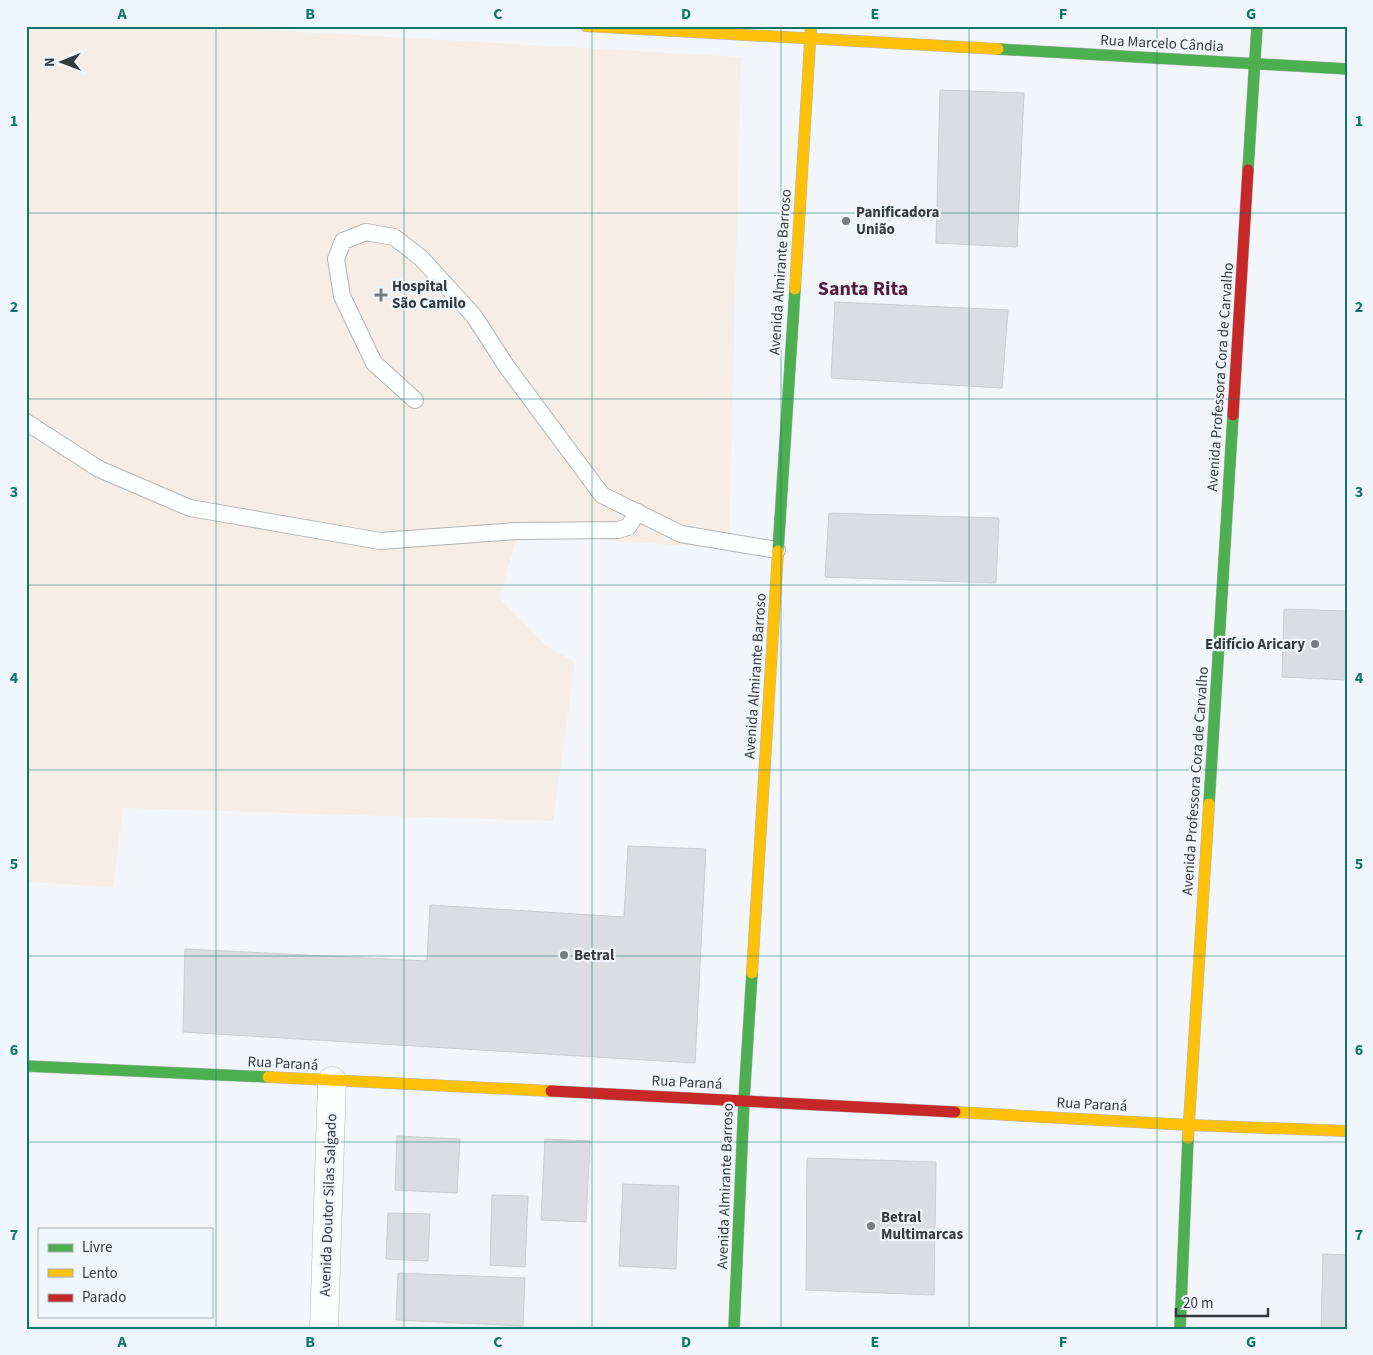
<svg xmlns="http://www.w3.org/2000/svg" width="1373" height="1355" viewBox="0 0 1373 1355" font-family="'Source Sans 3',sans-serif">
<rect width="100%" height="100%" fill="#f2f6fa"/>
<path fill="#f6eee6" d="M26,26H197L741,57L729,549L518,534L499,598L546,646L575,662L553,821L123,808L113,887L26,882Z"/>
<g fill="#dadde1" stroke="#c9cdd0">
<path d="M940,90L1024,93L1017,247L936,243Z"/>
<path d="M835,302L1008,310L1002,388L831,378Z"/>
<path d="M829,513L999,518L996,583L825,577Z"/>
<path d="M1284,609L1347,611V680L1282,677Z"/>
<path d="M628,846L706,849L695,1063L183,1032L185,949L427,961L430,905L624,917Z"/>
<path d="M397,1136L460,1139L457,1193L395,1190Z"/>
<path d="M545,1139L590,1141L586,1222L541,1220Z"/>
<path d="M807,1158L936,1162L934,1295L806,1290Z"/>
<path d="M623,1184L679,1186L676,1269L619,1266Z"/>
<path d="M492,1195L528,1196L525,1267L490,1265Z"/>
<path d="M388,1213L430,1214L428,1261L386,1259Z"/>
<path d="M1323,1254L1347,1255V1329H1321Z"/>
<path d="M398,1273L525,1278L523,1326L396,1320Z"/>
</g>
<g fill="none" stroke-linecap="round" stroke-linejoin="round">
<g stroke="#b1b4b7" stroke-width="18">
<g id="lane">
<path d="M415,400L374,363L342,296L336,259L343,241L366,232L394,237L421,258L474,316L507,367L602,495L681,534L777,550"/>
<path d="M26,422L99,469L190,508L380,541L516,531L618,530L628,527L638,512"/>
</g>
</g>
<g stroke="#b1b4b7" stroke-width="29">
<path id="street" d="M324,1329L332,1081"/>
</g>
<g stroke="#b1b4b7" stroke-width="12">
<g id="fast">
<path d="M998,49L1347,69"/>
<path d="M1248,170L1257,26"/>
<path d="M778,551L795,289"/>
<path d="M1209,804L1233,415"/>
<path d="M26,1066L268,1077"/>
<path d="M734,1329L744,1100L752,973"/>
<path d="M1180,1329L1188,1138"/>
</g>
</g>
<g stroke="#b1b4b7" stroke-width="12">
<g id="slow">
<path d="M586,26L998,49"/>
<path d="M795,289L811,26"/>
<path d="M752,973L778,551"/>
<path d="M268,1077L551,1091"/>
<path d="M955,1112L1189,1125L1347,1131"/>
<path d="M1188,1138L1209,804"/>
</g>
</g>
<g stroke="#b1b4b7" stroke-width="12">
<g id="jam">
<path d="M1233,415L1248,170"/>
<path d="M551,1091L955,1112"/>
</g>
</g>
<use href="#lane" stroke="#fdfefe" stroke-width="16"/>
<use href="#street" stroke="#fdfefe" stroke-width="28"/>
<use href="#fast" stroke="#4caf50" stroke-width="11"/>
<use href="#slow" stroke="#ffc107" stroke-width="11"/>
<use href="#jam" stroke="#c62828" stroke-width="11"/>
</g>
<path fill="none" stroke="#0f766e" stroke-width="1" stroke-opacity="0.55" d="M216,26V1329M404,26V1329M592,26V1329M781,26V1329M969,26V1329M1157,26V1329M26,213H1347M26,399H1347M26,585H1347M26,770H1347M26,956H1347M26,1142H1347"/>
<g fill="#787c80" stroke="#eff6fd" stroke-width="2">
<circle cx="846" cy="221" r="5"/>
<path d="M378.5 287.5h5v5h5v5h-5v5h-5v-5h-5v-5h5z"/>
<circle cx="1315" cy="644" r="5"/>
<circle cx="564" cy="955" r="5"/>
<circle cx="871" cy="1226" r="5"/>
</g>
<g text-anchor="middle" stroke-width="4.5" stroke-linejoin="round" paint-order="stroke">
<g font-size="15" fill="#373b3e" stroke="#eff6fd">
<text transform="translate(1162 43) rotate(3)" y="5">Rua Marcelo Cândia</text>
<text transform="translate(780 272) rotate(-86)" y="5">Avenida Almirante Barroso</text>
<text transform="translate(1220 377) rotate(-86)" y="5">Avenida Professora Cora de Carvalho</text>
<text transform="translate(755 676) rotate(-86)" y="5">Avenida Almirante Barroso</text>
<text transform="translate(1195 781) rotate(-86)" y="5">Avenida Professora Cora de Carvalho</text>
<text transform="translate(283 1063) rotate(3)" y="5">Rua Paraná</text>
<text transform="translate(687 1082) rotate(3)" y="5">Rua Paraná</text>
<text transform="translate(1092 1104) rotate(3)" y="5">Rua Paraná</text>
<text transform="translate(725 1186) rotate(-88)" y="5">Avenida Almirante Barroso</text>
<text transform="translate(328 1205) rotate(-88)" y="5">Avenida Doutor Silas Salgado</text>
</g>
<g font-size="15" font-weight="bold" fill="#373b3e" stroke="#eff6fd" text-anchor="start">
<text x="856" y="217">Panificadora<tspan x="856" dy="17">União</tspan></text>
<text x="392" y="291">Hospital<tspan x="392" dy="17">São Camilo</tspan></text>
<text x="1305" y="649" text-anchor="end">Edifício Aricary</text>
<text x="574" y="960">Betral</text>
<text x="881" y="1222">Betral<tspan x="881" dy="17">Multimarcas</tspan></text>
</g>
<g font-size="20" font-weight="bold" fill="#56193e" stroke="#eff6fd">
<text x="863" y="295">Santa Rita</text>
</g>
</g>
<rect width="1373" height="1355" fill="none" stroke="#eff6fd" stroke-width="55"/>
<rect x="38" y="1228" width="175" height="90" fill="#eff6fd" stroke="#a5abb1"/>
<rect x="48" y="1244" width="25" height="8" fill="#4caf50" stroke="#a5abb1"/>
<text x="82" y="1252" font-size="15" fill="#373b3e">Livre</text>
<rect x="48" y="1269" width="25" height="8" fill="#ffc107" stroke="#a5abb1"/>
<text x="82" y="1278" font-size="15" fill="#373b3e">Lento</text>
<rect x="48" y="1294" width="25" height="8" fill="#c62828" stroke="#a5abb1"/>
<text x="82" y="1302" font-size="15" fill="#373b3e">Parado</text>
<g transform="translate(62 62) rotate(269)" stroke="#eff6fd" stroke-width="4" paint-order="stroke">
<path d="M0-4L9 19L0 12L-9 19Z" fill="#373b3e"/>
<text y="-8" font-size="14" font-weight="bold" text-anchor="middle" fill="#373b3e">N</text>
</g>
<path d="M1176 1308v8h92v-8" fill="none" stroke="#373b3e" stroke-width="2.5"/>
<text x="1183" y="1308" font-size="15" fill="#373b3e" stroke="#eff6fd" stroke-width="4" paint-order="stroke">20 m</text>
<rect x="28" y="28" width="1318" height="1300" fill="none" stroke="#0f766e" stroke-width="2"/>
<g font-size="16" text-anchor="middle" font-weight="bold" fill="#0f766e">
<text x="122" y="19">A</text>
<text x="310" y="19">B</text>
<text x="498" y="19">C</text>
<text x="686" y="19">D</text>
<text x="875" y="19">E</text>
<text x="1063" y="19">F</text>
<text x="1251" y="19">G</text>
<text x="14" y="126">1</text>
<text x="1359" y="126">1</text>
<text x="14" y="312">2</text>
<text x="1359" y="312">2</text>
<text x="14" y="497">3</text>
<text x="1359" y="497">3</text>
<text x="14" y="683">4</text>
<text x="1359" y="683">4</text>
<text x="14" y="869">5</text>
<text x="1359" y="869">5</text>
<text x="14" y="1055">6</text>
<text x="1359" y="1055">6</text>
<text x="14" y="1240">7</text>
<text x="1359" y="1240">7</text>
<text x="122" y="1347">A</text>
<text x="310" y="1347">B</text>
<text x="498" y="1347">C</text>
<text x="686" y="1347">D</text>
<text x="875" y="1347">E</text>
<text x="1063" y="1347">F</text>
<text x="1251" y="1347">G</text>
</g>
</svg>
